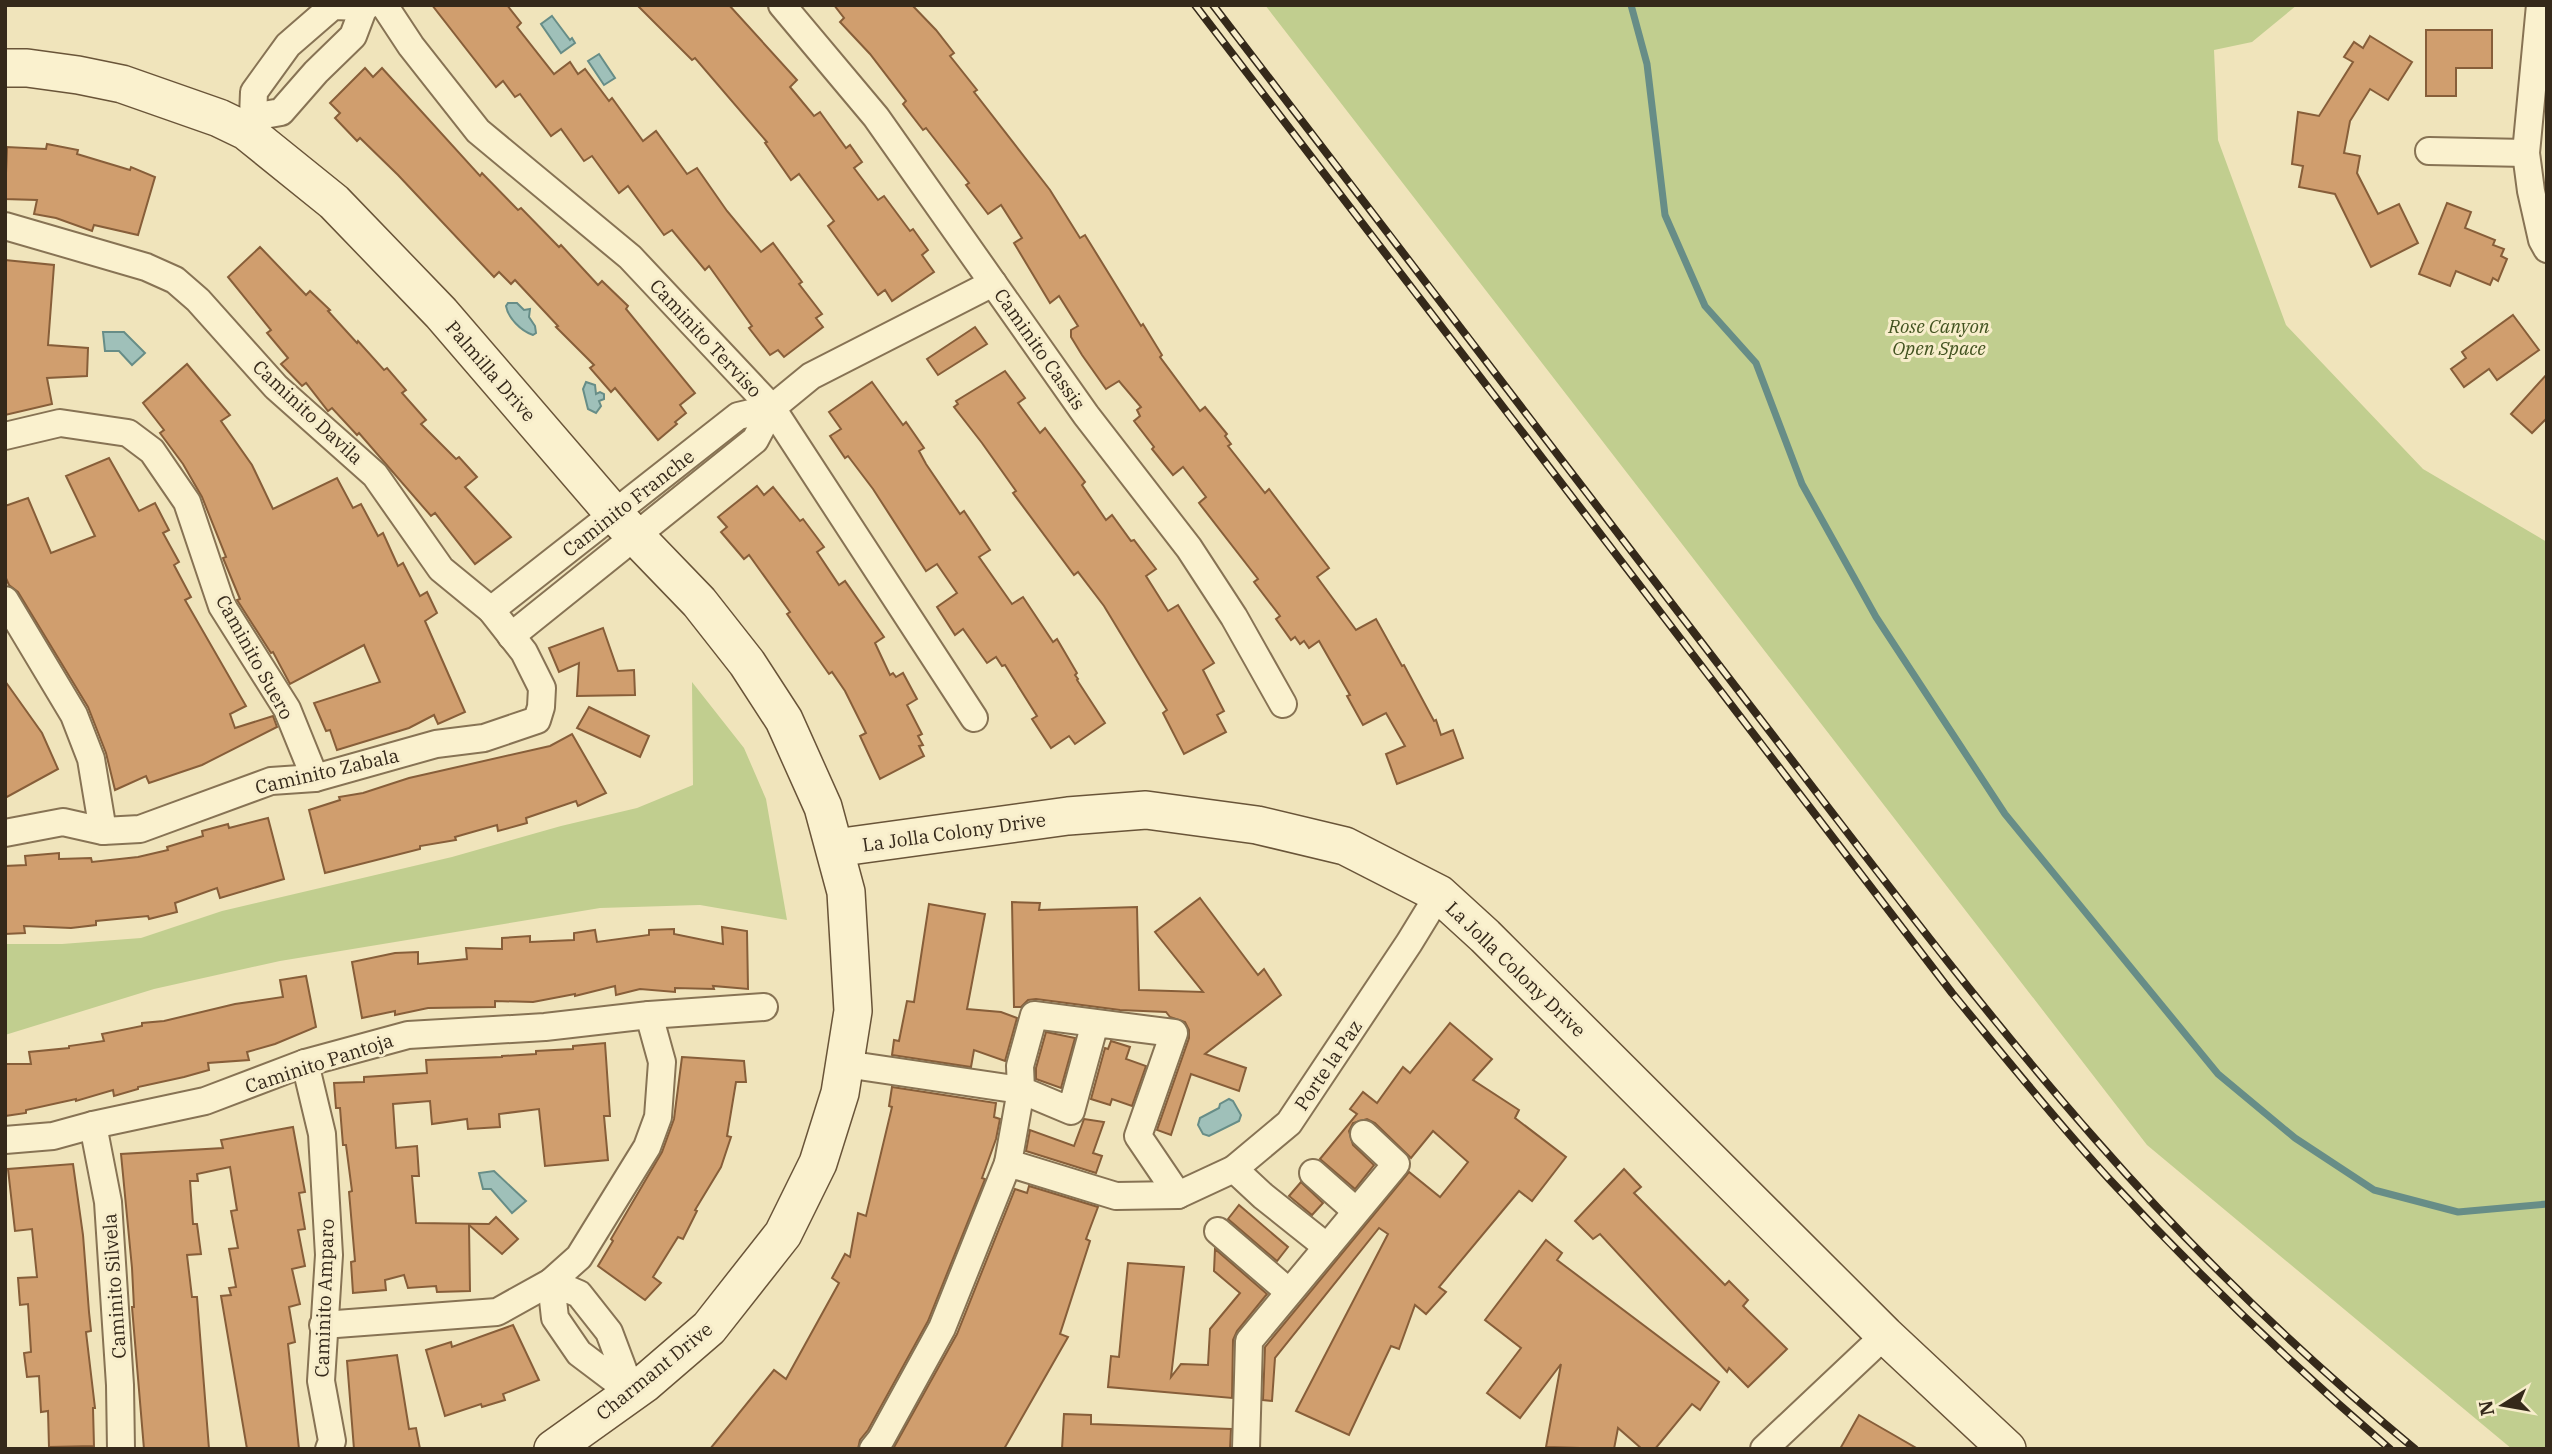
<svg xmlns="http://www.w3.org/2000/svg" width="2552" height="1454" viewBox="0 0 2552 1454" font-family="'IBM Plex Serif',serif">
<rect width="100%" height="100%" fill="#f0e4bb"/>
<g fill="#c1ce8f">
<path d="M1265,5H2297L2252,42L2214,50L2218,140L2286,325L2423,469L2547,542V1449H2512L2147,1145Z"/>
<path d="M692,682L744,748L766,799L787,920L700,905L600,908L280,961L154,989L5,1035V944H62L141,938L222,911L452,857L561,826L637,808L693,785Z"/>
</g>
<g fill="#9fc0b9" stroke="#678d87" stroke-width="2">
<path d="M552,16L570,40L572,38L575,43L561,53L541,24Z"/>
<path d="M599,54L615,78L604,85L588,61Z"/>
<path d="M508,303H517L524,310L530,309L529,317L535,326L536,333L533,335C521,331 508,318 506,306Z"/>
<path d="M103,332H124L145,353L132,365L119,351H105Z"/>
<path d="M586,382L595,385L596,394L600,392L604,394V399L599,401L601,406L596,413L588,409L583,389Z"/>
<path d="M1229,1099L1233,1101L1241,1115L1239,1121L1209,1136L1203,1134L1198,1125L1200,1118L1219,1108L1220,1104Z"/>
<path d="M494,1171L526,1201L512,1213L491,1189H483L479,1173Z"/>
</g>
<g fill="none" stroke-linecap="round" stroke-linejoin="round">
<path stroke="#678d87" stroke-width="7" d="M1631,5L1647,64L1665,215L1705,306L1756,363L1802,484L1876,617L2005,814L2218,1074L2295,1138L2374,1190L2458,1212L2547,1204"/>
</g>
<g fill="#d09e6e" stroke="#875e39" stroke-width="2">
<path d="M432,5H507L521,23L517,27L554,74L570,62L578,74L585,69L609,101L612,98L643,141L656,131L687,174L697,168L727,211L761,252L773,243L802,282L799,284L822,314L816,318L823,327L784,357L778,350L770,355L749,328L752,326L709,266L705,270L672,230L664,235L628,186L619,193L592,156L584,161L561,129L551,136L520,94L515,97L503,81L496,87Z"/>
<path d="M637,5H729L797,80L790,87L814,116L820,112L846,148L850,145L862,162L854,168L878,200L884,196L910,231L913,229L928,250L922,255L934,272L892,301L885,290L878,295L828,226L834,221L799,174L791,180L765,143L767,142L695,58L692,60Z"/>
<path d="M834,5H912L936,30L954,53L950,56L977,90L974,92L1050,190L1080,238L1085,235L1141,326L1143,324L1162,355L1160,357L1200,411L1205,407L1227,434L1225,436L1231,444L1228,446L1265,493L1269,489L1329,568L1317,577L1356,630L1376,619L1402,666L1404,665L1434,721L1436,720L1441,735L1453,730L1463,758L1397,784L1386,754L1405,746L1386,713L1363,725L1347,696L1350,695L1319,641L1309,648L1304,641L1300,644L1295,637L1291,640L1276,619L1280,616L1254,582L1258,579L1199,503L1206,497L1183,467L1173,475L1152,449L1154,447L1134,421L1140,416L1137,410L1141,407L1119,381L1106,389L1082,355L1071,337V330L1078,326L1059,296L1050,303L1014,243L1022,238L1001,205L988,214L966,185L969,183L926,128L923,130L903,104L906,101L870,54L840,22L844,18Z"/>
<path d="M2426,30H2492V68H2456V96H2426Z"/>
<path d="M2370,36L2412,62L2388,100L2370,89L2350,121L2344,153L2360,156L2357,173L2378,214L2399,204L2418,243L2371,267L2335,194L2299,187L2303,166L2292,164L2298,112L2319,116L2353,62L2344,57L2354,42L2363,48Z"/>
<path d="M365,68L373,77L382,68L480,176L482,173L518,210L521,208L559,247L561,245L598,285L602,281L628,306L626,309L695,393L680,405L686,413L675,422L677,424L658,440L615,388L611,392L590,368L594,365L556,327L558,326L515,280L511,284L499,272L494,277L398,175L360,138L357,141L335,118L340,113L330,103Z"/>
<path d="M47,144L78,150L77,154L130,170L131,167L155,177L138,235L94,225L92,231L56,218L34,214L37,200L5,199L7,147L46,149Z"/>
<path d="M2447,203L2471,212L2465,228L2495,240L2493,245L2504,249L2501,256L2507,259L2498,281L2493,278L2490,285L2456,271L2450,286L2419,274Z"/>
<path d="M260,247L306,295L310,291L330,310L328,311L357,343L358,341L384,370L387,368L406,390L402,393L426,420L421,424L456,459L459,457L477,477L465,487L511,537L475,564L435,513L431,516L359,433L357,435L332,408L328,411L306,383L302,386L281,364L288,358L267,333L271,330L228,277Z"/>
<path d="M5,260L54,265L48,345L88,348L87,376L47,378L52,404L5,415Z"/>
<path d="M2513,315L2539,350L2497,380L2489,369L2464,387L2451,369L2466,358L2462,352Z"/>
<path d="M975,327L987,344L938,375L927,359Z"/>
<path d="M187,364L230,415L221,421L252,465L273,509L337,478L353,508L361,504L378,536L383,533L398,566L403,563L420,596L427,592L437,613L425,621L465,712L438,724L434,715L409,728L337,750L330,730L326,731L314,703L380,682L364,645L290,684L273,652L271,653L239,603L237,600L240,599L223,558L226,557L202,497L183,464L160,433L164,430L143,403Z"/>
<path d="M1005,371L1025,398L1018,403L1040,433L1045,428L1085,482L1082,485L1106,520L1112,515L1131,541L1134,540L1156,569L1146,576L1168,611L1178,605L1214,663L1203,670L1224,711L1217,715L1226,732L1184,754L1163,713L1167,710L1104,606L1078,572L1074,575L1013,493L1016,491L982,443L954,407L958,404L956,401Z"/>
<path d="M2547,374V418L2532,433L2511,414Z"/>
<path d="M872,382L903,425L906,422L924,448L919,451L926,464L960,514L964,511L990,550L979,557L1012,604L1023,597L1053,642L1057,639L1077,673L1075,675L1078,679L1077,680L1105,723L1075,744L1069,736L1051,748L1032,719L1037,716L1005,665L1002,666L996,657L987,663L963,629L955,635L937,607L957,593L937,564L926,571L873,489L848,456L845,458L830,436L841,429L829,412Z"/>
<path d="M109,458L139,511L155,503L169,530L163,533L179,562L174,565L191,597L185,600L246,706L230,714L235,728L273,716L277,727L202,765L149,783L146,776L115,790L106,753L88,707L18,592L9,585L5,576V506L28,498L51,553L95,536L66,476Z"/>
<path d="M757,486L764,495L773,487L800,521L803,519L824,547L817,552L839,585L845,581L884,637L875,643L890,675L893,673L896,677L903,673L917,699L907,705L922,734L918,736L923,745L919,746L924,756L880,779L860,736L866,733L845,691L832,672L829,674L787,614L790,612L749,555L744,559L721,532L727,527L718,517Z"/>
<path d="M603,628L618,671L634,670L635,695L577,696L579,663L559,672L549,648Z"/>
<path d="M5,681L42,733L58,769L5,798Z"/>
<path d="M589,707L649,736L640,757L577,728Z"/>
<path d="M572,734L606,793L578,806L576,801L526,818L527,823L498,831L497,825L455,837L456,840L420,846V849L325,873L309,810L340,800L339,797L363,793L409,778L550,746Z"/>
<path d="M268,818L284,879L220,898L217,888L175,903L177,912L149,919L148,916L96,921V925L71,928L24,926L25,933L5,934V866L26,865L25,856L59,853V859L91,858L92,862L138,857L168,850L167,847L203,836L202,831L228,824L229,828Z"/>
<path d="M1200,898L1258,975L1264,969L1281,995L1205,1054L1246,1068L1239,1091L1191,1074L1171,1135L1157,1130L1189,1038V1030L1185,1022L1170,1017L1166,1012L1120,1010L1036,999L1028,1000L1021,1007H1014L1012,902L1040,903L1039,910L1137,907L1139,990L1203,992L1155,932Z"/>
<path d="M929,904L985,914L967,1009L1001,1012L1017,1018L1005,1061L974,1050L971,1067L892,1055L894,1040L899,1041L907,1001L914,1002Z"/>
<path d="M722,927L747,931L748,989L713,986L714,989L675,988V992L640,989L616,995L615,986L575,996V994L533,1002L495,1001V1007L428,1008L395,1015V1011L362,1018L352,962L395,953L418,952V964L467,959L466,948L502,949V938L530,936V942L574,940V933L595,930L597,942L649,935V930L674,929V934L723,944Z"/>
<path d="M306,976L316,1027L275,1044L247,1052L249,1060L208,1063L209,1070L184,1077L138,1087V1089L114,1096L113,1090L76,1101V1099L26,1110V1113L5,1116V1064H31L29,1052L69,1048V1046L104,1041L102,1034L142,1026V1023L164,1021L235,1004L283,997L280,980Z"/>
<path d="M1450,1023L1492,1059L1473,1080L1519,1110L1515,1118L1566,1157L1532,1201L1519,1191L1439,1287L1446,1292L1426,1314L1415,1305L1399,1349L1391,1346L1349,1435L1296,1411L1388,1234L1379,1228L1275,1358L1272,1401L1263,1400L1265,1347L1409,1172L1440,1197L1468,1162L1433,1131L1411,1158L1375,1123L1367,1119L1353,1123L1349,1131L1353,1145L1374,1165L1355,1189L1320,1159L1357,1114L1350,1109L1363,1092L1377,1103L1403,1067L1410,1073Z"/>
<path d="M1046,1032L1075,1038L1061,1088L1036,1079V1068Z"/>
<path d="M1111,1041L1130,1047L1126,1059L1146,1066L1132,1106L1112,1099L1110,1105L1091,1099L1105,1048L1108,1049Z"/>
<path d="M605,1043L610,1116H604L608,1160L545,1166L539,1109L499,1114L500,1127L468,1129L467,1119L432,1124L430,1101L393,1104L396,1148L417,1146L419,1176H412L416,1223L489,1224L496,1217L518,1239L502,1254L469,1225L470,1291L437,1292L436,1286L408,1288L404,1275L385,1280L386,1290L353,1293L351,1262L355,1261L349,1192L352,1191L346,1145H343L340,1108H336L334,1083L364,1082V1077L427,1073L426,1060L502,1057V1056L536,1054V1051L573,1049V1046Z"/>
<path d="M682,1057L744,1061L746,1082H736L727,1136L731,1137L721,1167L695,1210L697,1211L683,1239L678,1237L653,1277L661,1283L645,1300L598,1266L613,1241L611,1239L662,1152L674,1119Z"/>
<path d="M892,1087L996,1103L994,1117L1000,1119L996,1139L982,1178L985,1179L928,1321L868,1430L860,1440L858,1449H710L774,1370L786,1379L839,1283L832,1278L845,1254L850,1257L858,1213L866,1216L892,1107L889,1106Z"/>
<path d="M1084,1119L1104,1122L1093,1153L1102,1156L1096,1173L1026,1151L1030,1130L1074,1146Z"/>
<path d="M293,1127L305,1192L299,1193L305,1229L298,1230L305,1266L292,1269L300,1304L289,1307L295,1342L288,1344L299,1449H247L221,1296L231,1295L229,1288L236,1287L229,1249L238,1248L231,1211L237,1210L230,1167L197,1174L198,1181H190L193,1224H197L201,1254L187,1255L192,1297H197L209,1449H144L132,1307H134L132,1268L121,1154L223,1148L221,1140Z"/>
<path d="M73,1164L83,1235L89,1312L91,1331L86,1332L95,1408H93L94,1446L49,1447L48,1411L41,1412L39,1376L27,1377L24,1353L31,1352L28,1304L20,1305L18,1278L37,1277L32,1229L15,1231L8,1169Z"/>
<path d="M1624,1169L1641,1187L1634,1193L1725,1285L1729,1281L1748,1300L1743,1306L1787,1349L1748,1387L1729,1368L1727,1372L1600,1234L1593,1239L1575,1221Z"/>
<path d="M1301,1182L1323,1203L1312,1215L1289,1196Z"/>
<path d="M1029,1186L1098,1207L1086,1239L1090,1241L1060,1334L1068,1337L1004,1449H893L957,1334L1015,1189L1027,1193Z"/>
<path d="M1239,1205L1288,1247L1277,1261L1228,1219Z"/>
<path d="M1546,1240L1562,1253L1557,1260L1719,1382L1700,1410L1692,1404L1655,1449H1642L1618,1428L1614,1449L1546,1447L1561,1364L1520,1418L1487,1393L1521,1348L1485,1320Z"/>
<path d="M1215,1249L1267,1294L1237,1331L1233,1340L1232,1398L1108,1387L1111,1356L1119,1357L1128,1263L1184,1267L1171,1377L1181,1364L1208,1365L1210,1329L1240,1293L1214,1271Z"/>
<path d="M513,1325L539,1380L503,1394L505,1400L482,1407L481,1404L445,1416L426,1350L451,1342L452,1347Z"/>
<path d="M397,1355L409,1429L416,1428L420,1449H354L347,1361Z"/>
<path d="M1064,1414L1091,1415V1424L1231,1429L1230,1449H1062Z"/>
<path d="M1859,1415L1918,1449H1840Z"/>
</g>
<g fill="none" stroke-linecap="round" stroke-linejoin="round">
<g stroke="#877354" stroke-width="30">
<g id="street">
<path d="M384,5L411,46L478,131L630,257L772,408L974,718"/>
<path d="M782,5L876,117L1086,415L1189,548L1234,617L1283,704"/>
<path d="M2540,5L2526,153L2531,191L2542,240L2547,249"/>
<path d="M253,117L281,112L316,72L353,36L364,7"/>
<path d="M246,131L253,117L254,92L288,45L333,6L364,7L369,5"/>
<path d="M2429,151L2526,153"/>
<path d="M5,226L146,267L175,280L198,300L276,387L375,475L441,569L491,610L524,652L542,688L541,707L537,720L484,738L436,744L315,778L271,781L140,829L103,831L63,822L5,833"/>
<path d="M5,436L60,423L128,433L152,451L187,502L222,606L287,709L315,778"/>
<path d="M5,600L74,715L91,759L103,831"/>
<path d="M491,610L738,416L772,408"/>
<path d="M511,636L755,440L772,408L811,376L993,283"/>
<path d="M1095,1023L1071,1111L1021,1090L1020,1066L1034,1015L1174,1033L1138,1136L1178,1195"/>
<path d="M305,1063L322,1134L329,1255L321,1381L332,1441L329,1449"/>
<path d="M845,1064L1021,1090L1008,1163L1116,1196L1178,1195L1234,1169L1289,1123L1409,943L1439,894"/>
<path d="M93,1125L108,1202L120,1385L121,1449"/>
<path d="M5,1140L53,1136L93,1125L205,1101L305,1063L408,1035L545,1027L649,1015L764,1007"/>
<path d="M1234,1169L1263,1196L1327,1247"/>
<path d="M1313,1173L1356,1211"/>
<path d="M1218,1231L1289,1292"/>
<path d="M551,1282L579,1294L609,1332L632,1393L579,1353L555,1318Z"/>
<path d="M323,1325L497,1312L551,1282L579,1257L647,1147L658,1117L662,1062L649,1015"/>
<path d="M873,1449L881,1439L942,1328L1008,1163"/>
<path d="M1246,1449L1249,1341L1396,1164L1364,1134"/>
<path d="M1764,1449L1885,1335"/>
</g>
</g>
<g stroke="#695438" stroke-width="40">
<g id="secondary">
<path d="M5,68H27L78,75L122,84L219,118L246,131L334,202L441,313L614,514L699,602L747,663L784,720L823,807L846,892L853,1011L840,1093L818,1163L783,1234L709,1328L644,1384L553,1449"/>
<path d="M835,848L1068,816L1146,810L1257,825L1345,846L1439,894L1485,936L1885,1335L2007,1449"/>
</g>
</g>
<use href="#street" stroke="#faf1ce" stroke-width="26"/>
<use href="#secondary" stroke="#faf1ce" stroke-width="37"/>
<g stroke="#35291a" stroke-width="8">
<g id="rail">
<path d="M1195,5L1952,993C2004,1056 2055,1120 2110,1180C2198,1275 2292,1365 2390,1449"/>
<path d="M1213,5C1392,238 1570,471 1748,703C1862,851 1973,1000 2096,1140C2193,1251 2301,1355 2415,1449"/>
</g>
</g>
<use href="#rail" stroke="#f7edcb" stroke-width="5" stroke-dasharray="16" stroke-linecap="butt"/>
</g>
<g text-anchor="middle" stroke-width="6" stroke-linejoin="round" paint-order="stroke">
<g font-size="19" font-style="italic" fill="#425320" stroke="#f7edcb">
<text x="1939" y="333">Rose Canyon<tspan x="1939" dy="22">Open Space</tspan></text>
</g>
<g font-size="19" fill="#35291a" stroke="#f7edcb">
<text transform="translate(706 338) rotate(47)" y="7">Caminito Terviso</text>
<text transform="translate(1040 349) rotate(55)" y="7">Caminito Cassis</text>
<text transform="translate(491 371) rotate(49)" y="7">Palmilla Drive</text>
<text transform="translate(308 412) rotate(43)" y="7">Caminito Davila</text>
<text transform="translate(628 503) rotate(-38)" y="7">Caminito Franche</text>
<text transform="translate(255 657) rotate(61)" y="7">Caminito Suero</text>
<text transform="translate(327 771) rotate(-13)" y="7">Caminito Zabala</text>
<text transform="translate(954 832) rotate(-8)" y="7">La Jolla Colony Drive</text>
<text transform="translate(1516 969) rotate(44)" y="7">La Jolla Colony Drive</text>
<text transform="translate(319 1063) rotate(-18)" y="7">Caminito Pantoja</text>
<text transform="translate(1328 1065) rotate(-56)" y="7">Porte la Paz</text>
<text transform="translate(114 1286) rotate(-94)" y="7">Caminito Silvela</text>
<text transform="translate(324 1298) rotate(-88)" y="7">Caminito Amparo</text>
<text transform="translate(654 1371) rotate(-39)" y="7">Charmant Drive</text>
</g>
</g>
<rect width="2552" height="1454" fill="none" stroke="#35291a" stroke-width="14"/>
<g transform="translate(2503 1405) rotate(259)" stroke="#f7edcb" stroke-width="5" paint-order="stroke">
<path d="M0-5L12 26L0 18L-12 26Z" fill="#35291a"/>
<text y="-10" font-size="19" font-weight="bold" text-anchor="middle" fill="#35291a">N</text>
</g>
</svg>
